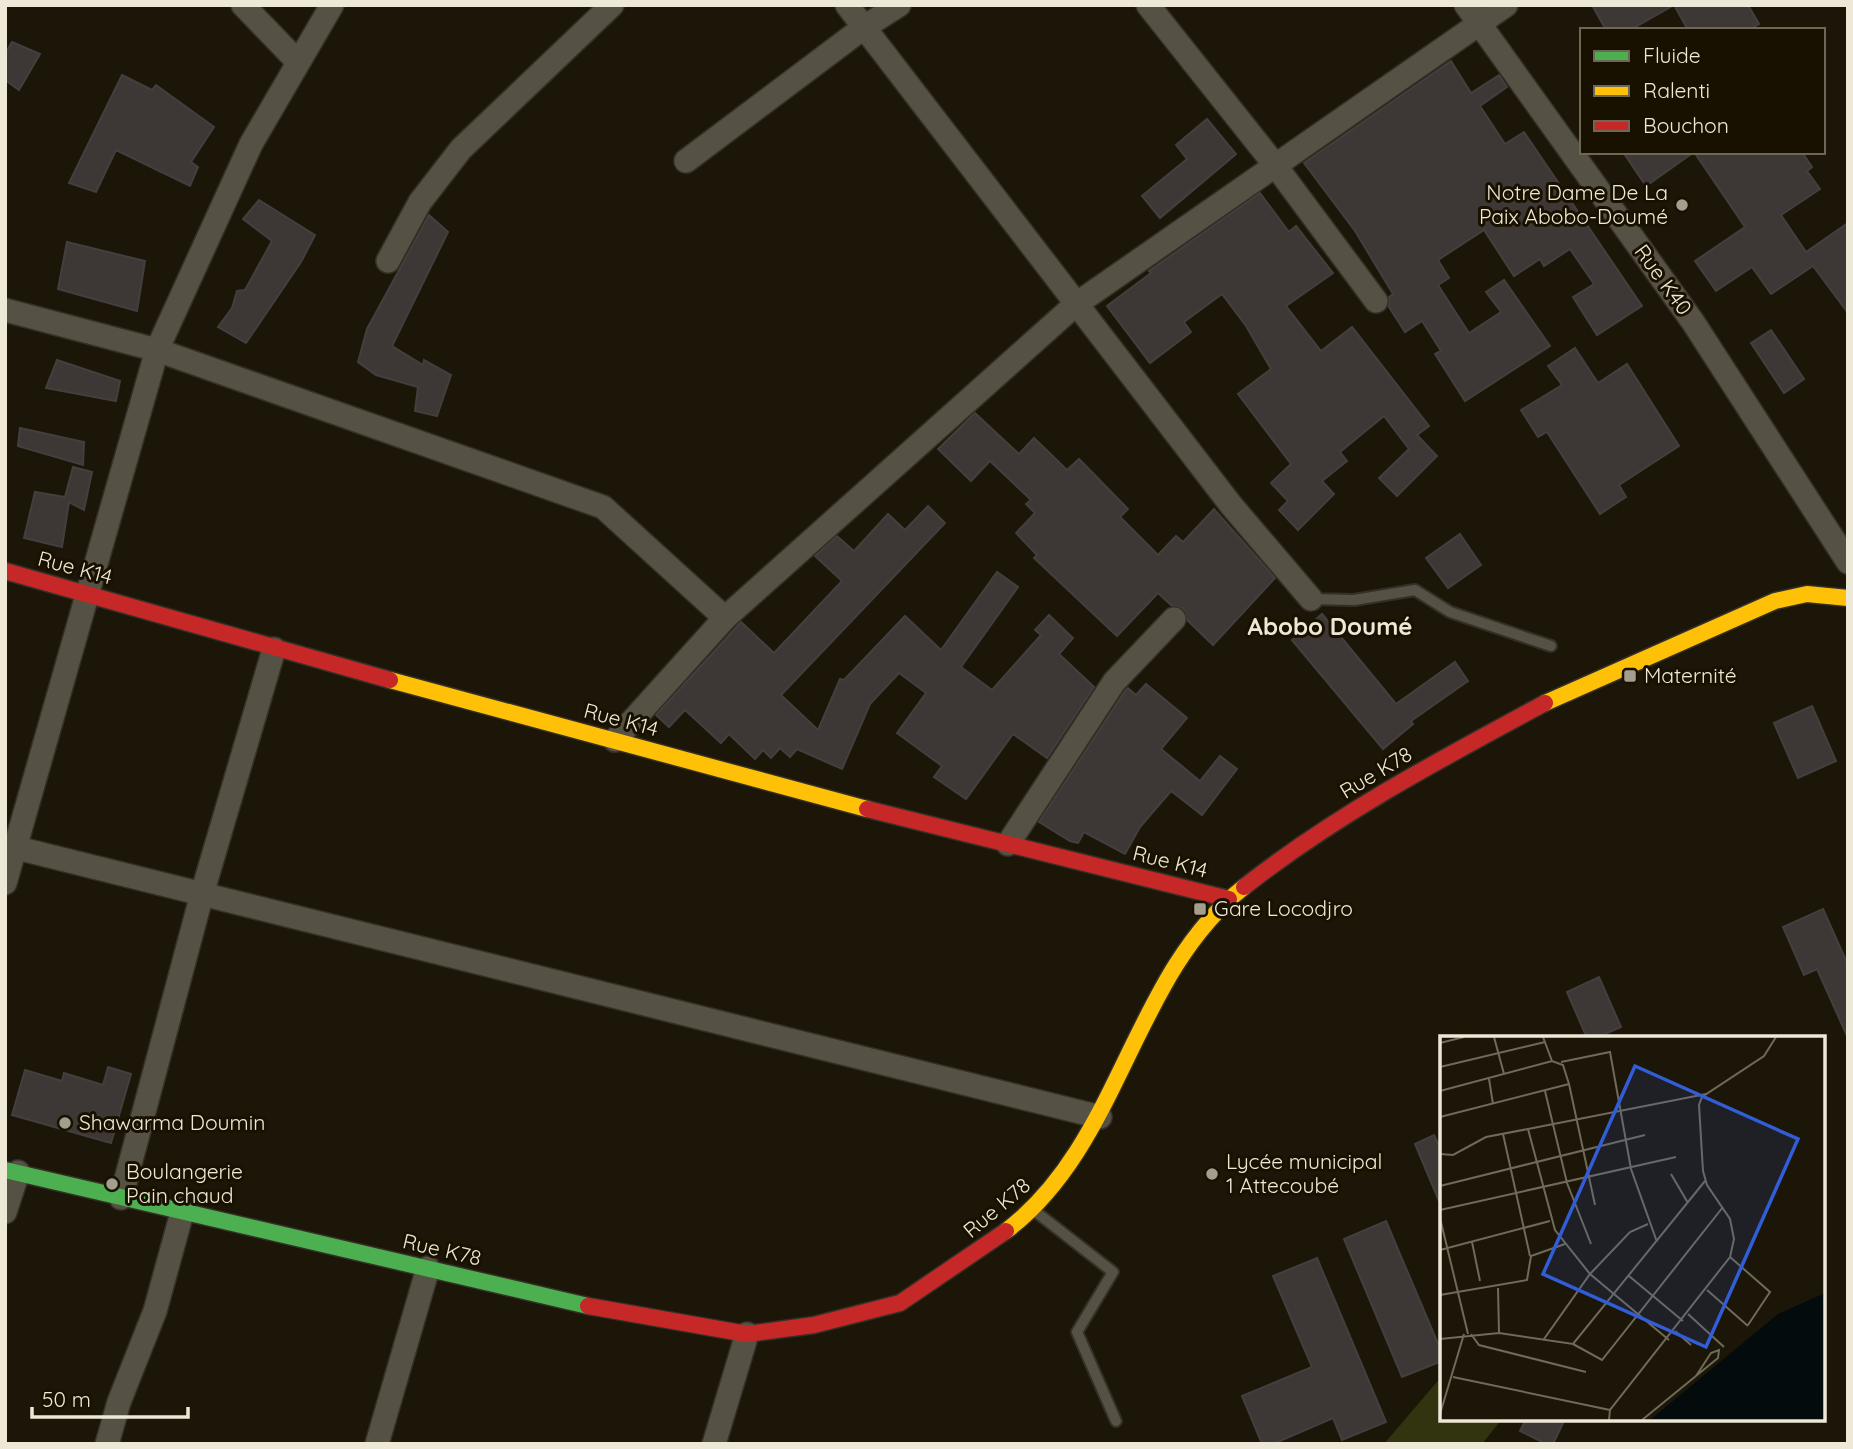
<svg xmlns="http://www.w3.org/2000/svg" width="1853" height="1449" viewBox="0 0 1853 1449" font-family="Quicksand,sans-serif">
<rect width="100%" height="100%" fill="#1c1608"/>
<path fill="#323410" d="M1442,1376V1419H1502L1482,1444H1384Z"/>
<g fill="#3d3835" stroke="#433f3e" stroke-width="2">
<path d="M1592,5H1674L1630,30H1606Z"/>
<path d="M1674,5H1748L1759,24L1749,30H1688Z"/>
<path d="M12,42L40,54L19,90L5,80V54Z"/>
<path d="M1451,61L1471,93L1499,75L1507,87L1480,106L1505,144L1524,132L1642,306L1597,335L1573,297L1594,284L1570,249L1544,266L1540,259L1514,276L1484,230L1438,260L1449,278L1438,285L1469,333L1501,312L1486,292L1504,280L1550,346L1465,401L1435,354L1441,351L1422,321L1405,332L1389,307V297L1393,294L1355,231L1304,163Z"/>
<path d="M122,75L152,90L156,85L214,127L191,162L198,167L190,186L116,150L96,192L69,183Z"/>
<path d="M1207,119L1236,154L1160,218L1142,196L1187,159L1176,145Z"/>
<path d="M1623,152H1802L1812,167L1807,171L1820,189L1781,215L1806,252L1848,223V313L1813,266L1771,294L1752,267L1716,291L1695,261L1745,227L1694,152L1646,186Z"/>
<path d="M1260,193L1289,232L1296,226L1333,273L1286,306L1321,351L1352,327L1429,426L1417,435L1437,456L1397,496L1379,478L1409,449L1384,416L1340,452L1347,461L1322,481L1334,494L1298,530L1279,510L1288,501L1271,483L1291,464L1238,394L1271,369L1246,326L1222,294L1184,322L1191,332L1150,363L1107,306L1151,273L1149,271Z"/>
<path d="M259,200L315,235L301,262L246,343L218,327L232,308L237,291L245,290L272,241L243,219Z"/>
<path d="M429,215L448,232L392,346L423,365L424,360L451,375L437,416L415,411L418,387L376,375L358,362L367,329Z"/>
<path d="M67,242L145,261L137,311L58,289Z"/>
<path d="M1771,330L1804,379L1784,393L1751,343Z"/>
<path d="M1575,348L1598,383L1627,364L1679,446L1619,485L1626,497L1600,514L1547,432L1538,437L1521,410L1562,385L1548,366Z"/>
<path d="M57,360L120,381L116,401L46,388Z"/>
<path d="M975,413L1019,454L1034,438L1067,470L1079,459L1128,509L1120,517L1158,555L1176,536L1183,542L1214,509L1275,578L1213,645L1188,621L1183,608L1171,605L1158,593L1117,636L1034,558L1037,555L1016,533L1035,513L1026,504L1031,500L990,461L971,481L938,449Z"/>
<path d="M20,428L84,442L83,465L18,446Z"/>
<path d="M73,467L92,472L84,510L69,502L62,547L24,538L35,492L65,497Z"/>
<path d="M928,506L945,523L781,695L818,730L840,679L844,680L905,616L941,650L997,572L1018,587L961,667L992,690L1041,635L1035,630L1049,615L1073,638L1059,654L1094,687L1047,758L1013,734L966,799L934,777L942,766L897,733L926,693L899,673L870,704L842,769L797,749L790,757L780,748L771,758L763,750L755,759L729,734L721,743L685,710L669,727L656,715L741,622L774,653L842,581L815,556L837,536L854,551L888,514L905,530Z"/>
<path d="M1460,534L1481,565L1448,588L1426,558Z"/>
<path d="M1322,614L1396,704L1455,662L1468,681L1411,721L1413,724L1383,749L1292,640Z"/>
<path d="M1146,684L1187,718L1161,749L1200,781L1220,756L1237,769L1202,815L1171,791L1140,827L1125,854L1084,832L1078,843L1070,841L1039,822L1125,691L1128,688L1136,695Z"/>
<path d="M1812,706L1836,761L1798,778L1774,723Z"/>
<path d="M1823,909L1848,965V1038L1817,969L1804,975L1783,927Z"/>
<path d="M1599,977L1621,1027L1596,1038H1587L1567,992Z"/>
<path d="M108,1067L131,1074L111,1143L12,1115L25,1070L62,1081L64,1073L103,1085Z"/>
<path d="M1434,1135L1442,1153V1208L1415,1144Z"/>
<path d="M1386,1221L1442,1353V1361L1402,1377L1344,1239Z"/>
<path d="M1317,1258L1386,1422L1342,1440L1333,1418L1273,1444H1262L1242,1396L1312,1367L1273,1276Z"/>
<path d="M1526,1419H1565L1553,1444H1546L1520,1431Z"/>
</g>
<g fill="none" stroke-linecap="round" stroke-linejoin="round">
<g stroke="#353027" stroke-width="14">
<g id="lane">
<path d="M1311,599L1354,600L1415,590L1450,612L1551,646"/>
<path d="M1036,1212L1113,1272L1077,1332L1116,1421"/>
</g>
</g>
<g stroke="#353027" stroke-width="26">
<g id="street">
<path d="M243,5L297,61"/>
<path d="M847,5L1231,505L1311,599"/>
<path d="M1148,5L1275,165L1376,301"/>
<path d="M1466,5L1693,322L1848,562"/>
<path d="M686,161L863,28L899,5"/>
<path d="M388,261L420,202L461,149L612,5"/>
<path d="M5,310L157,350L603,507L725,618"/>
<path d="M615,740L725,618L1075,305L1506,5"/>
<path d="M1008,844L1114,682L1174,619"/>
<path d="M5,845L1100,1117"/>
<path d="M5,883L157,350L251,144L332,5"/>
<path d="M121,1198L202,894L274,649"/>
<path d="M5,1212L18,1172"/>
<path d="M107,1444L119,1402L155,1311L183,1209"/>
<path d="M377,1444L428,1268"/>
<path d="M714,1444L747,1334"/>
</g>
</g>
<g stroke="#353027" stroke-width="19">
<path id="fast" d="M5,1170L588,1306"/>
</g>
<g stroke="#353027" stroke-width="19">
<g id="slow">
<path d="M390,680L867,809"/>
<path d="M1545,703L1775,601L1807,594L1848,598"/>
<path d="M1006,1231C1122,1143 1131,976 1244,887"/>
</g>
</g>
<g stroke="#353027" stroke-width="19">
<g id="jam">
<path d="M5,571L390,680"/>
<path d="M867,809L1229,899"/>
<path d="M1244,887C1337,814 1441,759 1545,703"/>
<path d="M588,1306L747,1334L814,1325L900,1303L1006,1231"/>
</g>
</g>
<use href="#lane" stroke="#555145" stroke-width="10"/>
<use href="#street" stroke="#555145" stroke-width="23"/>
<use href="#fast" stroke="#4caf50" stroke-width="16"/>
<use href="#slow" stroke="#ffc107" stroke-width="16"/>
<use href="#jam" stroke="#c62828" stroke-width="16"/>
</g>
<g fill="#a49e8e" stroke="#191100" stroke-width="2.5">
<circle cx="1682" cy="205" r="7"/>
<rect x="1623" y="669" width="14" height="14" rx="3.5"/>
<rect x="1193" y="902" width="14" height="14" rx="3.5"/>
<circle cx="65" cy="1123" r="7"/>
<circle cx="1212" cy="1174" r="7"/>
<circle cx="112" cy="1184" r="7"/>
</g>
<g text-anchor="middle" stroke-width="6" stroke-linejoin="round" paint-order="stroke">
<g font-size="21" fill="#eee8d6" stroke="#191100" text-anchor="start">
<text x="1668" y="200" text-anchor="end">Notre Dame De La<tspan x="1668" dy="24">Paix Abobo-Doumé</tspan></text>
<text x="1644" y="683">Maternité</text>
<text x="1214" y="916">Gare Locodjro</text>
<text x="79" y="1130">Shawarma Doumin</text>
<text x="1226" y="1169">Lycée municipal<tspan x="1226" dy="24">1 Attecoubé</tspan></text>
<text x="126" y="1179">Boulangerie<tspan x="126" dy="24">Pain chaud</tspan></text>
</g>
<g font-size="21" fill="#eee8d6" stroke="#191100">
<text transform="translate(1663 280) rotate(54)" y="7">Rue K40</text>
<text transform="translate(75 568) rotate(15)" y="7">Rue K14</text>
<text transform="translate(621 720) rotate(15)" y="7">Rue K14</text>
<text transform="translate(1376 773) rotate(-31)" y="7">Rue K78</text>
<text transform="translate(1170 862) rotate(14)" y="7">Rue K14</text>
<text transform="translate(997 1208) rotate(-40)" y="7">Rue K78</text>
<text transform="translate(442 1250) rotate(13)" y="7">Rue K78</text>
</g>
<g font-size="24" font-weight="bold" fill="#eee8d6" stroke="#191100">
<text x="1330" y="635">Abobo Doumé</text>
</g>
</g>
<g transform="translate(1440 1036)">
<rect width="385" height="385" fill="#1c1608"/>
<path d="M385,257V384H210L338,278Z" fill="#030b0d"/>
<path fill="none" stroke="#030b0d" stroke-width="3.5" d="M299,315L302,323L346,359L385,358M300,316L348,349L385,348M279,384L300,358L315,313L385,318"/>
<path fill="none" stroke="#706a5a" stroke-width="2" d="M54,1L64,38M103,1L112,25M0,7L24,1M121,26L170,16L191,133L217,206M0,31L105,6M49,43L53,68M129,48L155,169M0,55L112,25L123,29L129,48L0,81M105,55L127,147L151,208M63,98L90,220M0,118L13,119L46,101L88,93M231,138L248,167M0,150L205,99M0,174L236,121M0,182L28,298M32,206L40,245M0,214L110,185M290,221L330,256L308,289M189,240L243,285M58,252L59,297M267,254L308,290M0,259L87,244L91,220L125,208M248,278L284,311M235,295L251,309M31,298L39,309L146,336M0,303L59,297L133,308L265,145M104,303L150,238L190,196L208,188M229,304L150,238L115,194L88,93L266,58M133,308L162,324L283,171M13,341L170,374M0,378L24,298M169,384L170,374L290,221L294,203L290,183L267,149L263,135L259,69L262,61L324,20L336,1M202,384L278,322L279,314L271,317L256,340"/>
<path fill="#325dd8" fill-opacity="0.15" stroke="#325dd8" stroke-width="3.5" d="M195,30L358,103L266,311L103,238Z"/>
<rect width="385" height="385" fill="none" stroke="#eee8d6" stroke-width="3.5"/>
</g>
<rect width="1853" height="1449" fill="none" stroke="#eee8d6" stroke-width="14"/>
<rect x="1580" y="28" width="245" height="126" fill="#191100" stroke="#6e6756" stroke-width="2"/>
<rect x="1594" y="51" width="35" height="10" fill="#4caf50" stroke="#6e6756" stroke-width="2"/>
<text x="1643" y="63" font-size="21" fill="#eee8d6">Fluide</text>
<rect x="1594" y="86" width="35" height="10" fill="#ffc107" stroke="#6e6756" stroke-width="2"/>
<text x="1643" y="98" font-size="21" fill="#eee8d6">Ralenti</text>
<rect x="1594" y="121" width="35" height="10" fill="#c62828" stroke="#6e6756" stroke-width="2"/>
<text x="1643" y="133" font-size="21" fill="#eee8d6">Bouchon</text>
<path d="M32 1407v10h156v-10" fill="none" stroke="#eee8d6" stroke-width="3.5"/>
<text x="42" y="1407" font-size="21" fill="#eee8d6" stroke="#191100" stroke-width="5" paint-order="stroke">50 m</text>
</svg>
